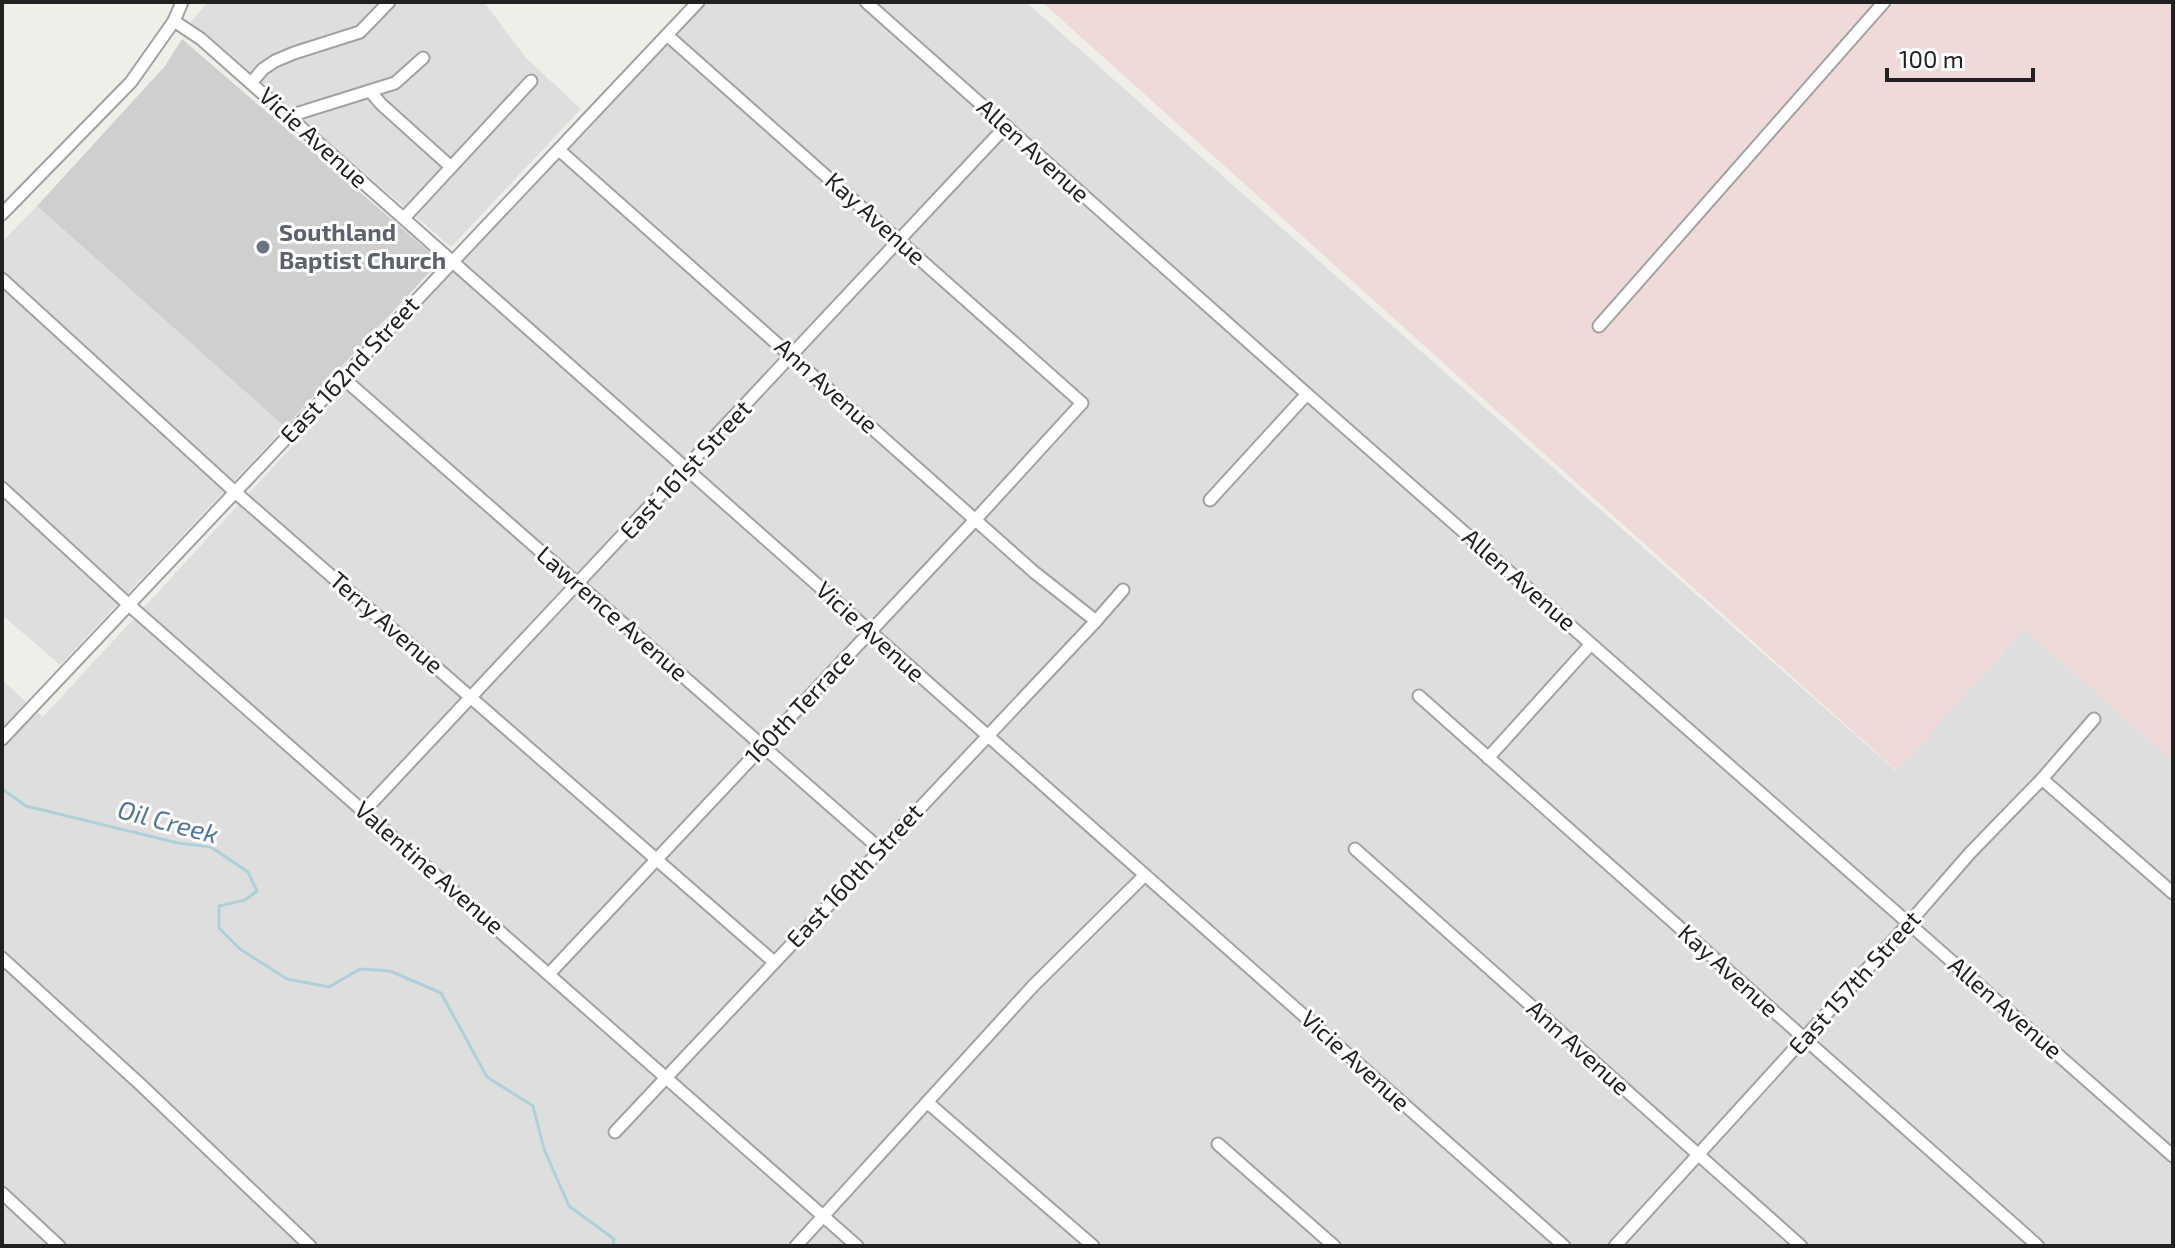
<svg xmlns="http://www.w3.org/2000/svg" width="2175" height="1248" viewBox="0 0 2175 1248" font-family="'Exo 2',sans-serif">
<rect width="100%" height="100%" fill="#f0eee9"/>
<g fill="#dfdede">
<path d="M208,2H484L526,58L581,109L451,247L190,23Z"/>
<path d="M706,2H1026L1896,771L2024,629L2173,761V1246H2V680L43,717L461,263Z"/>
<path d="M37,206L285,427L60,665L2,615V242Z"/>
</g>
<path fill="#efdada" d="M1042,2H2173V761L2024,629L1897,771Z"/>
<path fill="#cfcfcf" d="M182,39L440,261L285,427L37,206L165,66Z"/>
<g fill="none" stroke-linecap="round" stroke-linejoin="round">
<path stroke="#aed1d9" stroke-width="3" d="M2,789L26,806L178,843L211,847L248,872L257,891L245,900L219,906V928L240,949L287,979L329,987L360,969L390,971L441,993L487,1077L533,1106L544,1149L569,1206L614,1239L613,1246"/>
<g stroke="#a2a2a2" stroke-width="15">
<g id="minor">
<path d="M866,2L1307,394L2173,1156"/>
<path d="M174,21L201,39L1564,1246"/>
<path d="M251,83L263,69L275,61L294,53L360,32L389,2"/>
<path d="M370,91L381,104L451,167"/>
<path d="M291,118L299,113L395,83L423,58"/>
<path d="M559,150L1034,572L1096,621"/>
<path d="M2,214L131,82L174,21L182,2"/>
<path d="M404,218L531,81"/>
<path d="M2,279L235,492L774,962"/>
<path d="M1599,326L1884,2"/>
<path d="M343,378L880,849"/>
<path d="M2,488L129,605L857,1246"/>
<path d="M1210,500L1307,394"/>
<path d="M1419,696L2038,1246"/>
<path d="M2,739L698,2"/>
<path d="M1488,758L1591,644"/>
<path d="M2042,779L2173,893"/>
<path d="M364,811L1006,126"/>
<path d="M1355,849L1801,1246"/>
<path d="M2,958L141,1085L310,1246"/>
<path d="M549,974L976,519L1082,403L667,35"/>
<path d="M927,1102L1093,1246"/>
<path d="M615,1132L1096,621L1123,590"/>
<path d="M1218,1144L1334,1246"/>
<path d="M2,1193L59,1246"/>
<path d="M796,1246L1033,986L1145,875"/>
<path d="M1615,1246L1909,923L1970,853L2042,779L2094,719"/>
</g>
</g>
<use href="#minor" stroke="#fff" stroke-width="11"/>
</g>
<circle fill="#6b7280" stroke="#fff" stroke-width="3" cx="263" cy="247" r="8"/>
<g text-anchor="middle" stroke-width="6" stroke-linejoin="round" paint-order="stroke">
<g font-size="24" fill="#212121" stroke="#fff">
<text transform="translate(313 138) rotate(42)" y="8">Vicie Avenue</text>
<text transform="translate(1033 151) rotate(42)" y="8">Allen Avenue</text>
<text transform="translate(875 219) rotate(42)" y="8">Kay Avenue</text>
<text transform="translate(350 370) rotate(-47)" y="8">East 162nd Street</text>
<text transform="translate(826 386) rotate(42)" y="8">Ann Avenue</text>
<text transform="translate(686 470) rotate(-47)" y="8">East 161st Street</text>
<text transform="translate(1519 580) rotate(41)" y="8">Allen Avenue</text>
<text transform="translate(612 614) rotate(41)" y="8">Lawrence Avenue</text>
<text transform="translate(386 623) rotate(41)" y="8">Terry Avenue</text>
<text transform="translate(870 632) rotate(42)" y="8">Vicie Avenue</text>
<text transform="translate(800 707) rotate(-47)" y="8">160th Terrace</text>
<text transform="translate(429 868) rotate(41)" y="8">Valentine Avenue</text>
<text transform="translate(855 876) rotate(-47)" y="8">East 160th Street</text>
<text transform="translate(1728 971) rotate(42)" y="8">Kay Avenue</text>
<text transform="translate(1855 983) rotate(-48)" y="8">East 157th Street</text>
<text transform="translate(2005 1008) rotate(41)" y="8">Allen Avenue</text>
<text transform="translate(1578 1048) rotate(42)" y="8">Ann Avenue</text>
<text transform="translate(1355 1061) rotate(42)" y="8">Vicie Avenue</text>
</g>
<g font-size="24" font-weight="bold" fill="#5b616d" stroke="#fff" text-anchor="start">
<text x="279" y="241">Southland<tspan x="279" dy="28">Baptist Church</tspan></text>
</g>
<g font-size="26" font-style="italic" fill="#507798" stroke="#fff">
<text transform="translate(168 822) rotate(15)" y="9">Oil Creek</text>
</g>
</g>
<rect width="2175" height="1248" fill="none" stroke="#212121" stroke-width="8"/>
<path d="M1887 68v12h146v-12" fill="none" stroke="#212121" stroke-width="4"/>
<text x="1899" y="68" font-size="24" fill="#212121" stroke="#ffffff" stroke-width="6" paint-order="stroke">100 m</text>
</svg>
